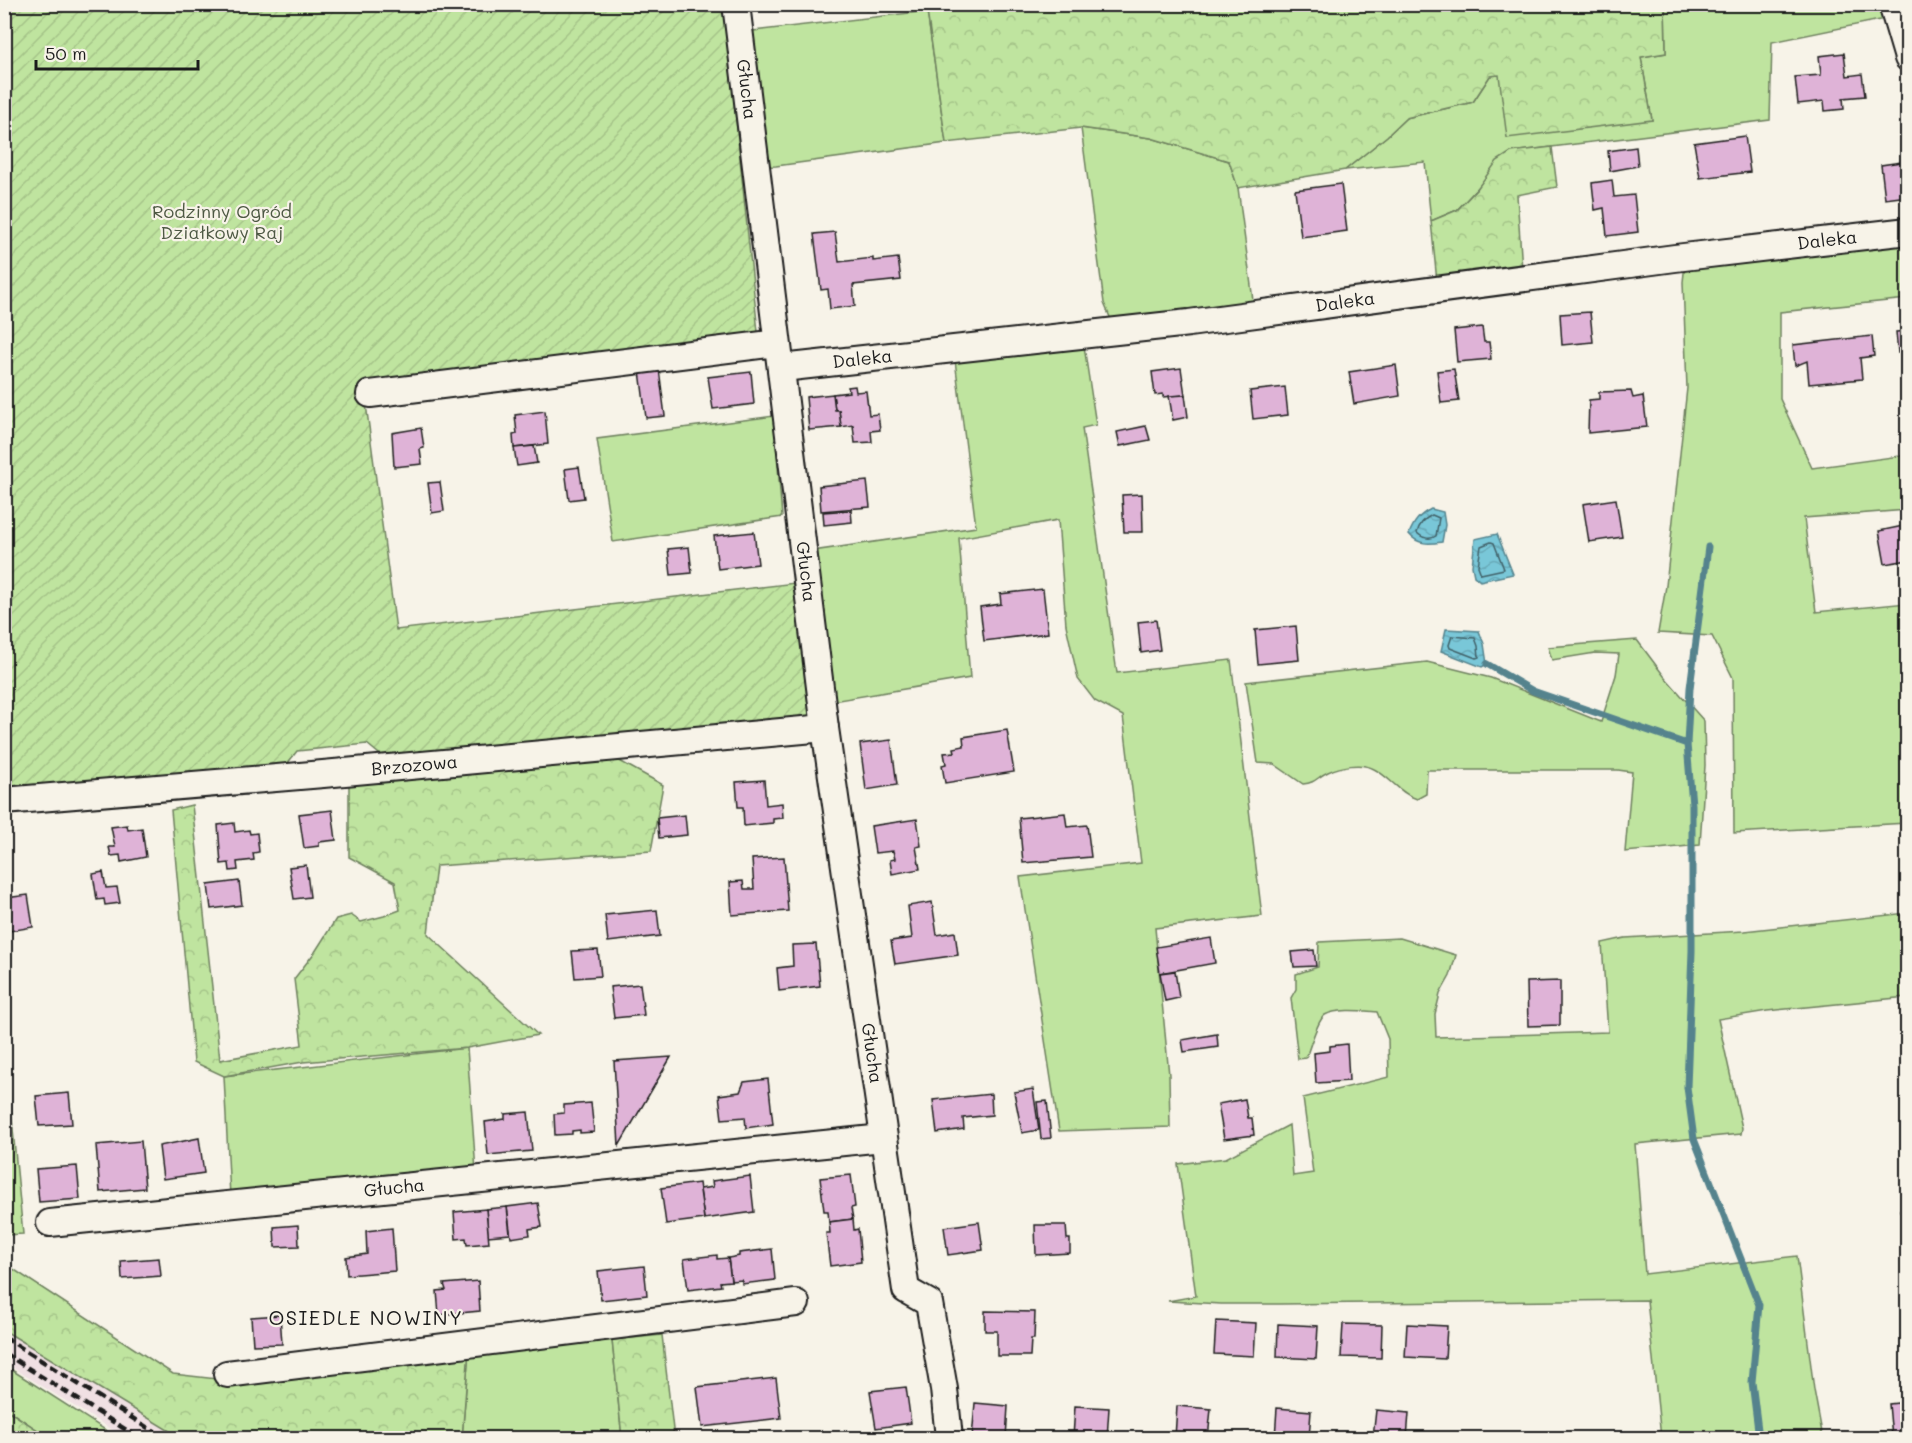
<svg xmlns="http://www.w3.org/2000/svg" width="1912" height="1443" viewBox="0 0 1912 1443" font-family="Mali,sans-serif">
<defs>
<pattern id="forest-crowns" width="20" height="18" patternUnits="userSpaceOnUse" patternTransform="scale(1.5)"><rect width="20" height="18" fill="#bfe49f"/><path d="M2 6a3 3 0 1 1 6 0M12 15a3 3 0 1 1 6 0" fill="none" stroke="#a4c388"/></pattern>
<pattern id="garden-furrows" width="10" height="10" patternUnits="userSpaceOnUse" patternTransform="scale(1.5)"><rect width="10" height="10" fill="#bfe49f"/><path d="M-1 1l2-2M0 10L10 0M9 11l2-2" fill="none" stroke="#a4c388"/></pattern>
<pattern id="water-waves" width="16" height="10" patternUnits="userSpaceOnUse" patternTransform="scale(1.5)"><rect width="16" height="10" fill="#79c7d8"/><path d="M0 5q4-4 8 0t8 0" fill="none" stroke="#68aab9"/></pattern>
</defs>
<rect width="100%" height="100%" fill="#f7f3e8"/>
<filter id="ink" filterUnits="userSpaceOnUse"><feTurbulence type="fractalNoise" baseFrequency=".0167" numOctaves="2"/><feDisplacementMap in="SourceGraphic" scale="12" xChannelSelector="R" yChannelSelector="G"/><feConvolveMatrix kernelMatrix="1 2 1 2 8 2 1 2 1" color-interpolation-filters="sRGB"/></filter>
<g filter="url(#ink)">
<path fill="#f0e0e3" d="M4,1331L19,1340L181,1438H125L5,1363Z"/>
<g fill="#bfe49f" stroke="#6e805e" stroke-width="1.5">
<path d="M1665,5H1881L1885,19L1772,42L1770,120L1511,152L1457,210L1431,221L1425,162L1345,170L1387,136L1406,118L1473,102L1490,76L1499,74L1652,120L1641,57L1666,53Z"/>
<path d="M927,11L946,143L776,166L755,167L744,32Z"/>
<path d="M1081,128L1151,138L1229,161L1238,188L1254,308L1112,322L1104,303Z"/>
<path d="M1907,238V299L1780,312V399L1812,468L1907,455V510L1804,518L1816,612L1907,603V659L1903,660L1908,726L1907,823L1734,833L1733,678L1712,636L1658,633L1666,586L1687,388L1683,282L1685,264Z"/>
<path d="M1084,346L1096,425L1082,428L1117,673L1231,660L1262,916L1155,928L1169,1075L1170,1127L1059,1131L1020,877L1141,863L1123,716L1095,701L1078,679L1066,625L1058,520L959,538L970,678L833,701L813,551L976,527L955,360Z"/>
<path d="M774,416L782,517L613,542L597,439Z"/>
<path d="M1637,640L1664,676L1704,721L1705,765L1700,845L1625,852L1632,772L1618,770H1427L1426,794L1417,799C1399,793 1390,777 1374,769C1361,762 1341,766 1328,772C1317,777 1316,783 1303,784L1274,764L1258,763L1246,682L1427,662L1491,678L1601,722L1616,675L1619,654L1595,653L1552,660L1548,647Z"/>
<path d="M1907,913V997L1767,1011L1718,1019L1742,1128L1741,1134L1635,1144L1645,1274L1797,1256L1814,1390L1823,1438H1661L1647,1300L1280,1304H1221L1168,1301L1196,1296L1178,1164L1226,1158L1289,1125L1293,1176L1313,1173L1303,1098L1389,1077L1388,1039L1377,1012C1363,1011 1338,1008 1325,1015C1318,1019 1309,1049 1306,1058L1298,1059L1291,998L1296,989V974L1318,967L1319,942L1400,938L1456,955L1450,976L1440,994L1435,1014L1436,1037L1608,1032L1602,943L1625,938L1744,931Z"/>
<path d="M467,1048L476,1171L230,1197L224,1076Z"/>
<path d="M5,1088H9L23,1234L5,1235Z"/>
<path d="M612,1340L622,1438H462L469,1350Z"/>
<path d="M4,1365L104,1429L116,1438H49L5,1408Z"/>
</g>
<g fill="url(#forest-crowns)" stroke="#6e805e" stroke-width="1.5">
<path d="M979,4L1665,5L1666,53L1641,57L1652,120L1507,138L1499,75L1490,76L1473,102L1406,118L1387,136L1345,170L1238,188L1229,161L1151,138L1081,128L946,143L927,11Z"/>
<path d="M1552,147L1557,187L1517,195L1522,270L1437,282L1431,221L1457,210L1477,189L1497,161L1511,152Z"/>
<path d="M616,759L663,785L651,851L436,866L428,934L538,1035L467,1048L303,1062L224,1076L194,1062L171,810L192,805L220,1060L302,1045L294,979L315,952L336,919L351,915L361,922L384,916L400,910L395,882L349,857V783Z"/>
<path d="M4,1263L173,1374L217,1379L469,1350L462,1438H181L5,1331Z"/>
<path d="M662,1335L674,1438H622L612,1340Z"/>
<path d="M4,1408L44,1434L49,1438H5Z"/>
</g>
<path fill="url(#garden-furrows)" stroke="#6e805e" stroke-width="1.5" d="M5,5H724L758,332L503,368L366,404L396,630L795,583L815,723L390,763L367,744L297,751L284,768L5,794Z"/>
<g fill="url(#water-waves)" stroke="#54838d" stroke-width="1.5">
<path d="M1431,509L1443,512L1445,525L1442,542C1429,544 1418,545 1409,534C1414,522 1419,515 1431,509Z"/>
<path d="M1497,534L1513,574L1480,581L1474,576L1472,566L1475,539Z"/>
<path d="M1446,629L1479,631L1484,644L1487,664L1482,667L1441,651Z"/>
</g>
<g fill="none" stroke-linecap="round" stroke-linejoin="round">
<g stroke="#416067" stroke-width="1.5">
<path d="M1432,515L1439,518L1436,536C1430,540 1422,538 1417,533C1419,524 1424,519 1432,515Z"/>
<path d="M1491,542L1494,543L1504,569L1481,574L1478,566L1481,546Z"/>
<path d="M1452,636L1475,638L1478,646L1479,657L1476,658L1450,648L1449,645Z"/>
</g>
<g stroke="#54838d" stroke-width="7">
<path d="M1708,547L1690,688L1687,744L1692,805V951L1687,1087L1694,1139L1759,1305L1752,1382L1758,1430L1755,1438"/>
<path d="M1487,664L1533,691L1687,744"/>
</g>
</g>
<g fill="#dfb3d7" stroke="#1c1c1c" stroke-width="1.5">
<path d="M865,4H903V6L866,10Z"/>
<path d="M1844,53L1847,76L1862,74L1865,96L1843,98L1844,109L1825,111L1824,101L1798,104L1795,77L1821,75L1819,56Z"/>
<path d="M1745,136L1750,172L1700,178L1694,143Z"/>
<path d="M1636,147L1638,166L1610,171L1608,151Z"/>
<path d="M1908,161V196L1885,199L1881,165Z"/>
<path d="M1612,180L1614,197L1634,195L1638,232L1607,236L1604,208L1595,210L1592,183Z"/>
<path d="M1341,184L1347,231L1301,237L1295,190Z"/>
<path d="M835,232L839,262L873,258V261L898,258L901,280L853,285L855,306L830,309L828,289L821,290L814,234Z"/>
<path d="M1590,312L1593,342L1562,345L1560,314Z"/>
<path d="M1482,327L1484,342H1489L1491,359L1457,362L1454,330Z"/>
<path d="M1908,331V350L1898,353L1896,332Z"/>
<path d="M1872,336L1874,356L1860,358L1862,379L1809,384L1807,361L1795,366L1793,345Z"/>
<path d="M1396,365L1400,396L1354,404L1349,372Z"/>
<path d="M1181,368L1185,395L1163,397V394L1155,395L1152,372Z"/>
<path d="M659,369L665,416L646,418L640,371Z"/>
<path d="M1454,369L1459,401L1441,403L1437,371Z"/>
<path d="M751,372L754,404L713,409L708,377Z"/>
<path d="M855,386L856,392L866,391L869,415L878,414L880,430L871,431L872,442L855,443L853,425L841,427L839,410H835L833,394L849,392L848,387Z"/>
<path d="M1285,387L1288,415L1253,419L1250,391Z"/>
<path d="M1631,391L1633,398L1643,396L1647,427L1588,433L1589,400L1599,399V392Z"/>
<path d="M833,394L835,410H839L841,427L809,430L806,397Z"/>
<path d="M1185,395L1188,417L1173,420L1169,396Z"/>
<path d="M1903,407H1908V434H1907Z"/>
<path d="M545,411L548,444L514,448L513,435L517,434L515,415Z"/>
<path d="M1146,426L1150,440L1120,446L1117,432Z"/>
<path d="M421,428L424,448L420,449L422,464L394,467L392,433Z"/>
<path d="M534,446L537,463L517,466L514,448Z"/>
<path d="M579,467L584,498L569,500L565,469Z"/>
<path d="M867,481L870,507L821,511L819,486Z"/>
<path d="M440,482L444,511L432,513L428,483Z"/>
<path d="M1142,494L1143,532H1124L1122,495Z"/>
<path d="M1616,499L1622,537L1589,542L1583,504Z"/>
<path d="M851,510L852,522L824,525L823,512Z"/>
<path d="M1908,525V560L1885,564L1879,531Z"/>
<path d="M754,532L758,564L718,569L714,536Z"/>
<path d="M689,547L692,573L671,575L668,549Z"/>
<path d="M1043,589L1048,633L984,641L980,607L1001,604L1000,594Z"/>
<path d="M1156,620L1160,650L1141,653L1138,622Z"/>
<path d="M1296,626L1299,660L1258,664L1255,630Z"/>
<path d="M1007,730L1014,772L945,783L942,765L946,764L944,753L955,752L954,748L964,746L963,737Z"/>
<path d="M891,740L897,785L866,790L860,744Z"/>
<path d="M764,780L766,805L782,803L783,818L773,819V823L744,826L743,807H738L736,782Z"/>
<path d="M332,810L336,840L319,842V846L304,848L299,814Z"/>
<path d="M1065,813L1067,827L1087,825L1091,857L1023,863L1019,818Z"/>
<path d="M685,815L687,835L659,838L657,818Z"/>
<path d="M917,819L921,846L916,847L920,869L892,874L890,860L895,859L893,851L875,853L871,826Z"/>
<path d="M234,823L235,832L249,830L250,834L257,833L259,852L253,853L254,860L237,862L238,870L230,871L229,863L221,864L218,825Z"/>
<path d="M127,825L128,830L142,828L146,857L121,862L120,855L111,856L109,847H115L111,827Z"/>
<path d="M784,857L788,911L732,915L730,882L743,881L744,889H754L752,859Z"/>
<path d="M306,865L310,897L294,899L289,867Z"/>
<path d="M103,872L106,888L117,887L120,903L105,905L104,899L97,900L93,874Z"/>
<path d="M239,881L242,905L211,909L208,885Z"/>
<path d="M28,895L33,927L10,931L6,898Z"/>
<path d="M932,902L937,935L955,932L958,955L895,964L891,941L912,938L908,906Z"/>
<path d="M657,910L660,936L608,942L605,915Z"/>
<path d="M1211,938L1215,963L1160,973L1156,947Z"/>
<path d="M816,944L820,986L779,991L777,968L793,966L792,945Z"/>
<path d="M598,950L601,976L575,978L572,951Z"/>
<path d="M1314,950L1316,966L1294,967L1292,952Z"/>
<path d="M1175,971L1179,998L1165,1001L1160,973Z"/>
<path d="M1560,981V1025L1528,1026L1527,982Z"/>
<path d="M640,984L644,1015L614,1018L610,987Z"/>
<path d="M1217,1034L1218,1047L1184,1052L1182,1040Z"/>
<path d="M1347,1044L1349,1081L1316,1083L1314,1053L1330,1051V1046Z"/>
<path d="M671,1057L619,1146L614,1061Z"/>
<path d="M768,1079L773,1124L746,1128L745,1117L722,1119L719,1095L740,1092L744,1082Z"/>
<path d="M1033,1089L1039,1130L1022,1133L1014,1092Z"/>
<path d="M69,1093L72,1124L39,1126L36,1096Z"/>
<path d="M991,1094L992,1115L963,1118L964,1129L937,1133L933,1100Z"/>
<path d="M1245,1099L1248,1118H1252L1254,1135L1224,1139L1218,1104Z"/>
<path d="M1047,1101L1051,1138L1041,1139L1037,1102Z"/>
<path d="M591,1103L594,1132L580,1133V1130L572,1131V1134L555,1135L554,1114L564,1113V1105Z"/>
<path d="M528,1112L532,1151L488,1155L485,1122L505,1119V1114Z"/>
<path d="M199,1138L204,1173L163,1179L159,1146Z"/>
<path d="M141,1141L145,1188L100,1192L96,1145Z"/>
<path d="M77,1166L80,1199L39,1202L36,1169Z"/>
<path d="M851,1175L855,1207L851,1208L853,1219L829,1222L828,1211H824L820,1178Z"/>
<path d="M750,1176L754,1212L704,1219L700,1189L713,1187L712,1181Z"/>
<path d="M699,1183L704,1219L666,1224L661,1188Z"/>
<path d="M538,1203L542,1227L529,1229L530,1235L511,1238L507,1207Z"/>
<path d="M507,1207L510,1234L488,1236L486,1209Z"/>
<path d="M486,1209L489,1243L467,1245L466,1238L456,1239L454,1212Z"/>
<path d="M1908,1209V1233L1905,1234L1900,1210Z"/>
<path d="M853,1219L854,1230L858,1229L861,1262L830,1266L826,1233H830L829,1222Z"/>
<path d="M979,1222L983,1250L948,1255L944,1227Z"/>
<path d="M298,1225L299,1246L275,1247L274,1227Z"/>
<path d="M1035,1225H1066L1067,1239H1070V1253L1036,1255Z"/>
<path d="M392,1228L395,1271L347,1275L346,1257L367,1254L366,1231Z"/>
<path d="M772,1249L775,1280L742,1284V1280L731,1281L728,1258L739,1256V1253Z"/>
<path d="M717,1255V1259L728,1258L731,1281L720,1282L721,1286L688,1290L684,1259Z"/>
<path d="M159,1258L161,1276L122,1279L121,1261Z"/>
<path d="M644,1266L647,1295L601,1300L598,1271Z"/>
<path d="M478,1281L480,1311L439,1315L437,1291L446,1290L444,1284Z"/>
<path d="M985,1311L1035,1312L1034,1339H1031L1030,1356H997V1331H985Z"/>
<path d="M280,1315L282,1344L253,1345L251,1317Z"/>
<path d="M1216,1321L1256,1323L1254,1356L1214,1354Z"/>
<path d="M1278,1324L1318,1326L1316,1359L1277,1357Z"/>
<path d="M1343,1324L1382,1325L1381,1358L1341,1357Z"/>
<path d="M1407,1324L1447,1326L1445,1359L1405,1357Z"/>
<path d="M776,1378L781,1418L702,1427L697,1387Z"/>
<path d="M906,1387L911,1423L876,1428L870,1391Z"/>
<path d="M1908,1402V1438H1892L1889,1404Z"/>
<path d="M975,1403L1008,1406L1006,1438H972Z"/>
<path d="M1075,1406L1109,1408L1107,1438H1073Z"/>
<path d="M1177,1406L1211,1409L1208,1438H1175Z"/>
<path d="M1277,1408L1311,1411L1309,1438H1275Z"/>
<path d="M1376,1410L1409,1413L1407,1438H1373Z"/>
</g>
<g fill="none" stroke-linecap="round" stroke-linejoin="round">
<g stroke="#1c1c1c" stroke-width="30">
<g id="minor">
<path id="s1" d="M736,4L825,728L906,1290L929,1303L944,1389L949,1438"/>
<path d="M1892,4L1908,58"/>
<path id="s2" d="M782,368L1189,323L1675,258L1908,231"/>
<path d="M370,394L777,343"/>
<path id="s3" d="M4,801L323,774L825,728"/>
<path id="s4" d="M50,1223L883,1138"/>
<path d="M227,1374L796,1303"/>
</g>
</g>
<use href="#minor" stroke="#f7f3e8" stroke-width="26"/>
<g stroke="#1c1c1c" stroke-width="4.5" stroke-dasharray="9 4.5" stroke-linecap="butt">
<path d="M4,1337L164,1438"/>
<path d="M4,1353L139,1438"/>
</g>
</g>
</g>
<g text-anchor="middle" stroke-width="4.5" stroke-linejoin="round" paint-order="stroke">
<g font-size="18" fill="#1c1c1c" stroke="#f7f3e8">
<text dy="6" stroke="none"><textPath href="#s1" startOffset="86">Głucha</textPath></text>
<text dy="6" stroke="none"><textPath href="#s2" startOffset="1053">Daleka</textPath></text>
<text dy="6" stroke="none"><textPath href="#s2" startOffset="567">Daleka</textPath></text>
<text dy="6" stroke="none"><textPath href="#s2" startOffset="81">Daleka</textPath></text>
<text dy="6" stroke="none"><textPath href="#s1" startOffset="572">Głucha</textPath></text>
<text dy="6" stroke="none"><textPath href="#s3" startOffset="412">Brzozowa</textPath></text>
<text dy="6" stroke="none"><textPath href="#s1" startOffset="1058">Głucha</textPath></text>
<text dy="6" stroke="none"><textPath href="#s4" startOffset="346">Głucha</textPath></text>
</g>
<g font-size="18" fill="#4d5843" stroke="#f7f3e8">
<text x="222" y="218">Rodzinny Ogród<tspan x="222" dy="21">Działkowy Raj</tspan></text>
</g>
<g font-size="20" letter-spacing="1.5" fill="#1c1c1c" stroke="#f7f3e8">
<text x="366" y="1325">OSIEDLE NOWINY</text>
</g>
</g>
<rect width="1912" height="1443" fill="none" stroke="#f7f3e8" stroke-width="24"/>
<rect x="12" y="12" width="1888" height="1419" fill="none" stroke="#1c1c1c" stroke-width="2" filter="url(#ink)"/>
<path d="M36 60v9h162v-9" fill="none" stroke="#1c1c1c" stroke-width="3"/>
<text x="45" y="60" font-size="18" fill="#1c1c1c" stroke="#f7f3e8" stroke-width="4.5" paint-order="stroke">50 m</text>
</svg>
